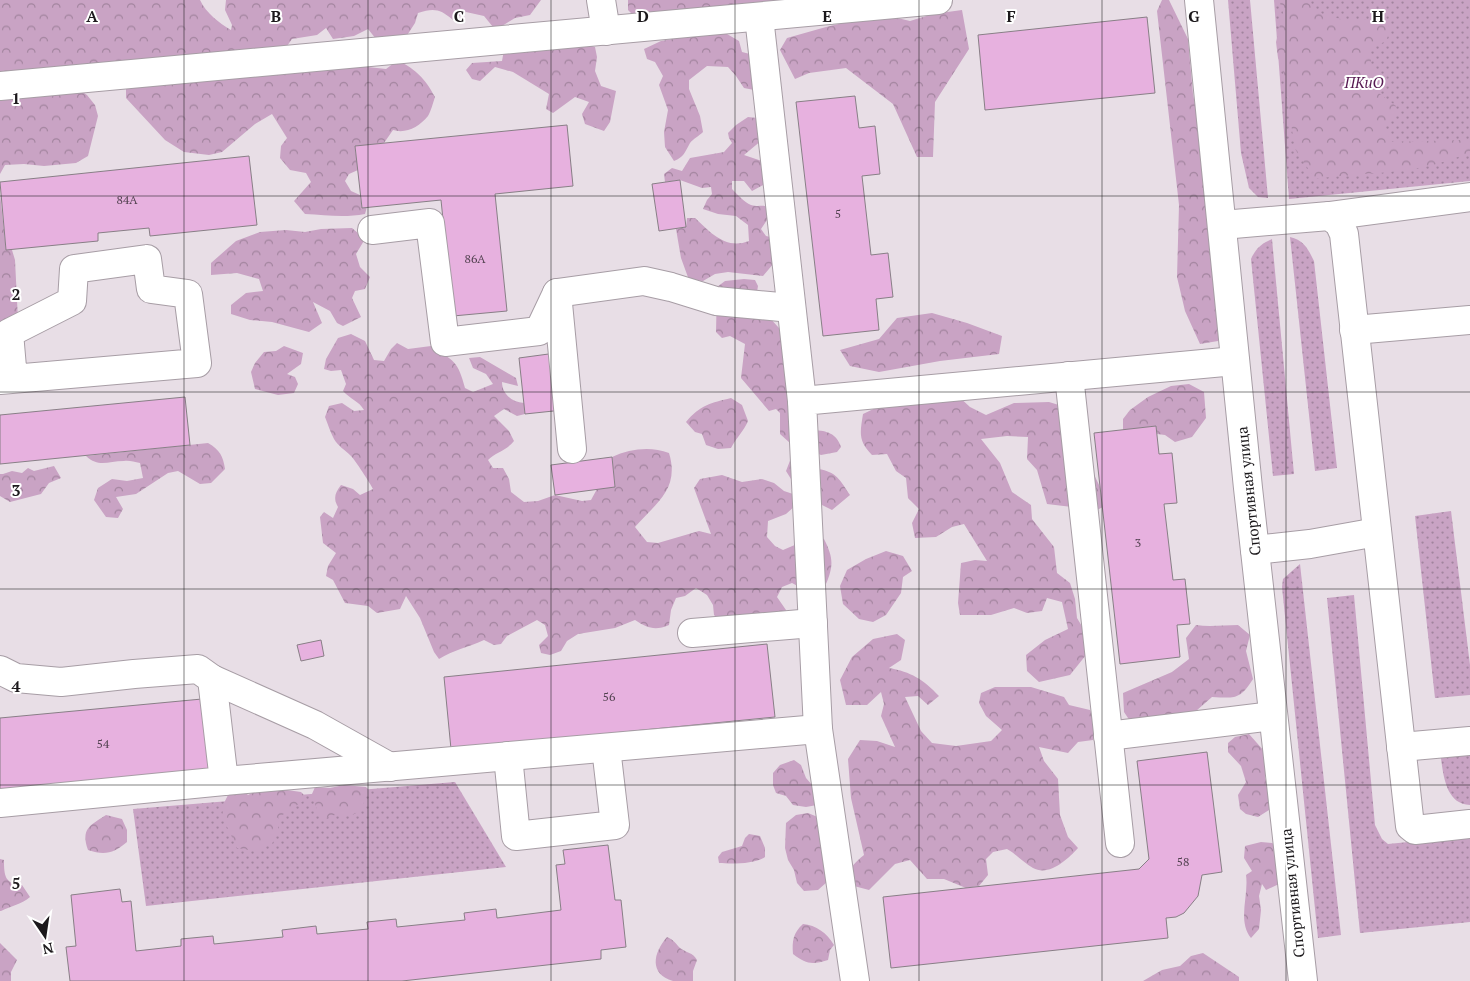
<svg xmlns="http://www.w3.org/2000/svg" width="1470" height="981" viewBox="0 0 1470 981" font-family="'PT Serif',serif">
<defs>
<pattern id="grass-dots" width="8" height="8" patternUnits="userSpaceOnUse" patternTransform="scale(1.25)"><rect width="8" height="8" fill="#c9a3c4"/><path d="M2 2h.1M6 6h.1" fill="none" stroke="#a2849e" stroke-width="1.8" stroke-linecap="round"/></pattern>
<pattern id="forest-crowns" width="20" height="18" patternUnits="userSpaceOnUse" patternTransform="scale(1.25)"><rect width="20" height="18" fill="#c9a3c4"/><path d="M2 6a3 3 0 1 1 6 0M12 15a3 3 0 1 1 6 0" fill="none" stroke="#a2849e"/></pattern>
</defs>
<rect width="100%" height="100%" fill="#e8dee6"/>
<g fill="url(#grass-dots)">
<path d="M1228,0H1250L1268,198L1258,197L1249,188L1241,153Z"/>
<path d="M1274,0H1470V181L1289,199Z"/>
<path d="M1290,237C1304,240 1308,249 1314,261L1337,468L1315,471Z"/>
<path d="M1272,239L1294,474L1273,476L1251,259C1256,248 1261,244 1272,239Z"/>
<path d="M1451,511L1470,665V695L1435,698L1415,516Z"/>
<path d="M1300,564L1341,935L1318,938L1282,587L1283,579Z"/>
<path d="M1354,595L1375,825L1382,839L1388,844L1470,836V922L1360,933L1327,598Z"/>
<path d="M1470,748V805C1444,804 1443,771 1440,751Z"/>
<path d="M455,782L506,867L146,906L133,809Z"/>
</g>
<g fill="url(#forest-crowns)">
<path d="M0,0H200C206,13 219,23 231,30L232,25L225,10L226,0H541L530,15L515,18L502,26L493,27L484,16L466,12L453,20C440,9 434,8 418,13L415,23L404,40L376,39L368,29L354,36L333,39L326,28L317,35L292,39L282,53L279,66L289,74L302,70L356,61L368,67L386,69L398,60C417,71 424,77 435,97C433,103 431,111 428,116C419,127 406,134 393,130L384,143L355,147L358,170L349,174L345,181L351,191L360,195L362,208L367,207L365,214C344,218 326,215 305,214L294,201L311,182L306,173L290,170L280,158L281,146L287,138L272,114L255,124L222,152L209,155L184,152L165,140L126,98V84L75,87L87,95L95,105L98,116L88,156L76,163L44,166L24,164L5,165L0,174Z"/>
<path d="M628,0H938L752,3L636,18L628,10Z"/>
<path d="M1162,0H1169L1188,39L1193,94L1204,151L1218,277V341L1200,344L1185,311L1177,277L1179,205L1157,11Z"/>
<path d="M1279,0H1307V2L1324,15L1345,20L1379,19L1391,28L1386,41L1370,49L1371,62L1375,72L1368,85L1396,106L1397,115L1384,128L1392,142L1462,140L1470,145V151C1465,155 1458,157 1452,159C1408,175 1361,172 1315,179L1295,149L1282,65L1278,58L1276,42L1283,12Z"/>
<path d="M962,10L969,49L935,102L933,157H917L893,104L846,68L809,73L795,79L780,50L787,38L826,27L881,14L910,21L933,14Z"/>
<path d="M713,32L727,34L739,41L742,52L754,55V90L744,88L736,76L728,67L707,66L689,80V89L700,116L703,132C699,136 693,139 690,143C685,152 684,157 674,161L665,147L664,132L668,110L659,85L663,76L655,62L647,59L644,49L661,41Z"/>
<path d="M583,44L595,47L597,57L595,71L601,86L616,91L610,122L604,131L585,124L582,114L589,102L575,97L553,113L546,109L549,94L513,72L495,67L480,81L472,79L466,70L472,63L502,61L504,50Z"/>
<path d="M748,117L757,118L762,140L744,155L768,163L767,183L752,191L744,181H732V189C737,194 744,202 751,205C762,208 763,202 773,211L761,229L766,236L775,238L774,263L763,276L728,272L715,274L703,281L689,280L681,258L676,229L686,227L687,218H695C711,233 726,250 749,241L748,225L736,216L718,214L703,209L707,200L712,194L711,187L702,188L680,180L665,182L664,174L672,168L682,171L690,158L724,152L732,143L729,138L728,133L736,125Z"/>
<path d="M0,193L6,250H12L15,260L18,320L0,335Z"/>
<path d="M352,228L365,239L356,254L360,267L370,277L365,289L355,291L352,298L361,317L343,326L337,323L330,311L313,302L322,323L309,332L272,322L250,320L231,314V305L246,293L263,291L259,279L237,273L211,275V263L236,241L260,232L286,230L305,232L321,229Z"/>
<path d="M744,279L755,280L758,286L756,298L768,316L779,328L783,345L814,430C827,431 836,433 841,447L837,452L821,455L811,451L818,469C837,472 840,480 850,495L832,510L820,504L806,480L791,479L786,471L791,458L790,443L780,434V413L776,409L769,411L741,378L745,344L730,336L722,338L716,332L717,287L725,281Z"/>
<path d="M932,313L967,323L1002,336L999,354L940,361L879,372L850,366L840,350L879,339L897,318Z"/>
<path d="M351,334L365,341L374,360L384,361L391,349L397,343L408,349L431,346C454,361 458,361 465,388L473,392L493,384L486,374L473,368L469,358L480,357L516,378L518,386L502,382C502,394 512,402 524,403L525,414L517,416L504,409L494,416L509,431L514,441C506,451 496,452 488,460L493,468H503L509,479L511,492L524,502L538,501L555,495L582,501L591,500L597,489L615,487L612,457C630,449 650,446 669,453C680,489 656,503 635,527L647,542L658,543L699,531L711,534L694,488L700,479L722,475L742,482L762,479L774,483L784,491L796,495V505L786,514L768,521L767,537L775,546L783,550L797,544L808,536L824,539C833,557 834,565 826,584C810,591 808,592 792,583L782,587L777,597L786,610L783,620L723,624L714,615L713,605L707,595L696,588L685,596L676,598L671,610L669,625C655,631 647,628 635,620L615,628L578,634L567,641L561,651L550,655L541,653L539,645L548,636L545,625L537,620L507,636L501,644L494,645L484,640C469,647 453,650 439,659L434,652L420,618L406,596L400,609L377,613L368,606L345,603L333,580L326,576L328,566L336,553L323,543L320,517L324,512L333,518L338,507C333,498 335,493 341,485L353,489L360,495L373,489C370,483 355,460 351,456C345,450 338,446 334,439C330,432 328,424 325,417L329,406L342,403L354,411L364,410C359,401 350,399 343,391L346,384L341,370L331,371L324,369L326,359L338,338Z"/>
<path d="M284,346L303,353L301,364L287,374L295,377L298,384L294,393L278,395L255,389L251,372L255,363L264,352L276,351Z"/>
<path d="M1189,384L1204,392L1206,418L1192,437L1175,442L1165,435L1157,434L1156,426L1123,430V419L1130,410L1148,397L1171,386Z"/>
<path d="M957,395L970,407L986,415L1014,403L1049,402L1072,409L1088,462L1100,487L1103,507L1097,510L1047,504L1037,470L1027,459L1028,437L1007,436L981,439L1000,463L1012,492L1031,505L1032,519L1054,547L1057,573L1070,583L1075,599L1077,618L1086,633V655L1070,675L1039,682L1027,671L1026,655L1045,640L1068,629L1062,602L1047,598L1042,611L1027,613L1014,608L991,615H960L958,603L961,563L975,560L987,561L964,524L952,527L936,537L915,538L912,523L919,509L908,498L906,478L896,471L887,454L872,455C858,441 860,433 863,414L888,402Z"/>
<path d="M731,398L742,405L748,421C744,431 736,438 731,448L718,449L706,445L702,434L695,432L686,422C700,405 711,403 731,398Z"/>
<path d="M208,443C220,450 223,456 225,469L211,483L200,484L178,471L168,473L136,494L116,497L123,509L118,518L106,517L94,500L98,488L112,479L127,481L143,478L140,463C134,462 129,460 124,461C108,461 99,468 86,456Z"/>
<path d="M54,466L61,478L49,483L41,494L10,502L0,496V474H3L12,471L22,473L28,468L34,471Z"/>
<path d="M886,551L903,556L912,571L903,577L901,593L886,615L873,622L859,619L843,604L840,586L847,570L866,559Z"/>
<path d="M1196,625C1210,627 1224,625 1238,625L1250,635L1246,651L1253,679C1240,700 1235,698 1212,697L1188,718L1134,727L1124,712L1123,693L1172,672L1189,659L1186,638Z"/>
<path d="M897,634L905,640L901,660L889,668C911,672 923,679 939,696L928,705L918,696L905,697L921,731L932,743L956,746L991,741L1002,730L986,716L979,703L981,693L995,687H1031L1064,697L1069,705L1090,710L1097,724L1093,740L1078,742L1068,753L1039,747L1044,761L1058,779L1060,815L1068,837L1078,848C1068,859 1049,877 1033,868C1024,863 1016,854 1007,849L993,852L986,859L988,875L979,886L966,888L944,879H927L910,860L895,864L869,890L854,886C847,869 851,866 864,855L851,798L848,759L860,740L877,741L895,747L881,716L884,704L881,692L867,705H846L840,680L852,657L873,639Z"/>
<path d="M1249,734L1264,751L1266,767L1265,778L1269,787L1272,801L1269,810L1258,817L1246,814L1240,809L1238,795L1246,782L1241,766L1228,752V743L1235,737Z"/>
<path d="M794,760L801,765L806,778L813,786L817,805L806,807L793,805L786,796L776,793L773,785V773L780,765Z"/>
<path d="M344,785L366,787L368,789C366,799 361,816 347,816C346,816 341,814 339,814C332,815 327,819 320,819L312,794L315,787L330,788Z"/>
<path d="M273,788L301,792L304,795L303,801L278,818V830L272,844L254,851L237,848L222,816L225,801L230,791H244L248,795L256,791Z"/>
<path d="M808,813L832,823L827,845L821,852L826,861L827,882L818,890L804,891L797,883L794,870L788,860L785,848L786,823L796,815Z"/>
<path d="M106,815L122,819L127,830V842C114,853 105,856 88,850C81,829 89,826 106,815Z"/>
<path d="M749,834L760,836L765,848V857C755,864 732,864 719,863L718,857L722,852L742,846L745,838Z"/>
<path d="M1261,842L1272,843L1283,850L1279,884L1266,890L1262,884L1259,896L1261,910L1259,929L1251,938C1237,920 1249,896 1246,875L1252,871L1244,858L1245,846Z"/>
<path d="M0,859L4,860C4,876 5,884 22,885L30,897C22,904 11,906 1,911H0Z"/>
<path d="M803,924C816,925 827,933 834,945L830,950L828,960C812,965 806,964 793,954C792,941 793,933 803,924Z"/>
<path d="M667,937C674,940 675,943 680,948C686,953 693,952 697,960L693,971V981C687,981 678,981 673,981C649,974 653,953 667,937Z"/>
<path d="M0,943L17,960L11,972V981H0Z"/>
<path d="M1203,953L1239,977V981H1143L1162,970L1180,966L1191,956Z"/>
</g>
<g fill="#e7b1df" stroke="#887f86">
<path d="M1147,17L1155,93L985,110L978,35Z"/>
<path d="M855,96L859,128L875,126L880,174L862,176L871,255L888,253L893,297L876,299L879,330L823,336L796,102Z"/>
<path d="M567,125L573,186L495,194L507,311L453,316L441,200L362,208L355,146Z"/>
<path d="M249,156L257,225L150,236L149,228L98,233V241L6,250L0,182Z"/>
<path d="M680,180L686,227L659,231L652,184Z"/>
<path d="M556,353L563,410L525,414L519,358Z"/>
<path d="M185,397L190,445L0,464V415Z"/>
<path d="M1156,426L1159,454L1172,453L1177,503L1164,504L1173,580L1185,579L1190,624L1177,625L1180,657L1120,664L1094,433Z"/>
<path d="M612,457L615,487L555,495L551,465Z"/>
<path d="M321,640L324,656L301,661L297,645Z"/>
<path d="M767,644L775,717L451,749L444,677Z"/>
<path d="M202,699L209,771L0,791V718Z"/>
<path d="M1207,752L1222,872L1202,875L1198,896L1184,913L1176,917L1166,918L1168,938L891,968L883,897L1139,869L1149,859L1137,761Z"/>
<path d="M608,845L615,900H621L626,947L601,950V959L402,981H70L66,947L76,946L71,895L120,889L122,902L131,901L136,951L181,946V939L213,936L214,944L283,937L282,930L316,926L317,934L368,929L367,922L396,919L397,927L465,920L464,913L496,909L497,918L561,910L556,865L565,864L563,850Z"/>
</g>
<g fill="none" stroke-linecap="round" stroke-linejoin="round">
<g stroke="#a79da5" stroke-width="30">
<g id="minor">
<path d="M601,0L606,31"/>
<path d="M1199,0L1248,488L1303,981"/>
<path d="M759,17L802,401"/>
<path d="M0,86L938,0"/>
<path d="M1329,216L1470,197"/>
<path d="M1222,225L1329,216L1339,223L1344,234L1410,826L1415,830L1470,824"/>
<path d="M372,230L430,223L445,342L539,331L557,293L644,281L671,287L716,301L791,308"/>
<path d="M557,293L572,449"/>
<path d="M1354,330L1470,320"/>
<path d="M1069,376L1120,843"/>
<path d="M0,380L197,363L188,294L151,289L147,259L74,269L72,301L9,333L13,379"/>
<path d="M1255,550L1310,544L1377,532"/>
<path d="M692,633L813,623"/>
<path d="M0,670L16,678L61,682L134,674L198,669L212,679L224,781L0,803"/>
<path d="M212,679L315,725L390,767"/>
<path d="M818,729L802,401L1235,361"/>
<path d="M1108,736L1273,716"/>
<path d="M1401,747L1470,741"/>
<path d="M508,756L516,836L615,825L606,748"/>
<path d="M224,781L818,729L855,981"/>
</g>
</g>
<use href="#minor" stroke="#fff" stroke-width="28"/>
</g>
<path fill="none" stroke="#1c191c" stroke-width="1" stroke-opacity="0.55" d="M184,0V981M368,0V981M551,0V981M735,0V981M919,0V981M1102,0V981M1286,0V981M0,196H1470M0,392H1470M0,589H1470M0,785H1470"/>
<g text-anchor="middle" stroke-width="4" stroke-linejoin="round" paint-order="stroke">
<g font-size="12" fill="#4f3f4d">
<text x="127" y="204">84А</text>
<text x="838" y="218">5</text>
<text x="475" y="263">86А</text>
<text x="1138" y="547">3</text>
<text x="609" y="701">56</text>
<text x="103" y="748">54</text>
<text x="1183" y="866">58</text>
</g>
<g font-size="15" font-style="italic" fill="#561851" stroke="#fff">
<text x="1364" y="88">ПКиО</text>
</g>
<g font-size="15" fill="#1c191c" stroke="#fff">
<text transform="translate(1249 491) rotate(-96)" y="5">Спортивная улица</text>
<text transform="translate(1293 893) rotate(-96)" y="5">Спортивная улица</text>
</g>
</g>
<g font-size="16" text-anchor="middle" font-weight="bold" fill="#1c191c" stroke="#fff" stroke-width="4" stroke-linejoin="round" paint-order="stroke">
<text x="92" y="22">A</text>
<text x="276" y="22">B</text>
<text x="459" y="22">C</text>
<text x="643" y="22">D</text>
<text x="827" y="22">E</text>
<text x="1011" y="22">F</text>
<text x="1194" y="22">G</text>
<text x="1378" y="22">H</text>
<text x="16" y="104">1</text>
<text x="16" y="300">2</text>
<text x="16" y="496">3</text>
<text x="16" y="692">4</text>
<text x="16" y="889">5</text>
</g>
<g transform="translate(45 936) rotate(167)" stroke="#ffffff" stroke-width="4" paint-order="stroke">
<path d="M0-4L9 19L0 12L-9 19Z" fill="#1c191c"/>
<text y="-8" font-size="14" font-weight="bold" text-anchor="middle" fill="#1c191c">N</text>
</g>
</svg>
